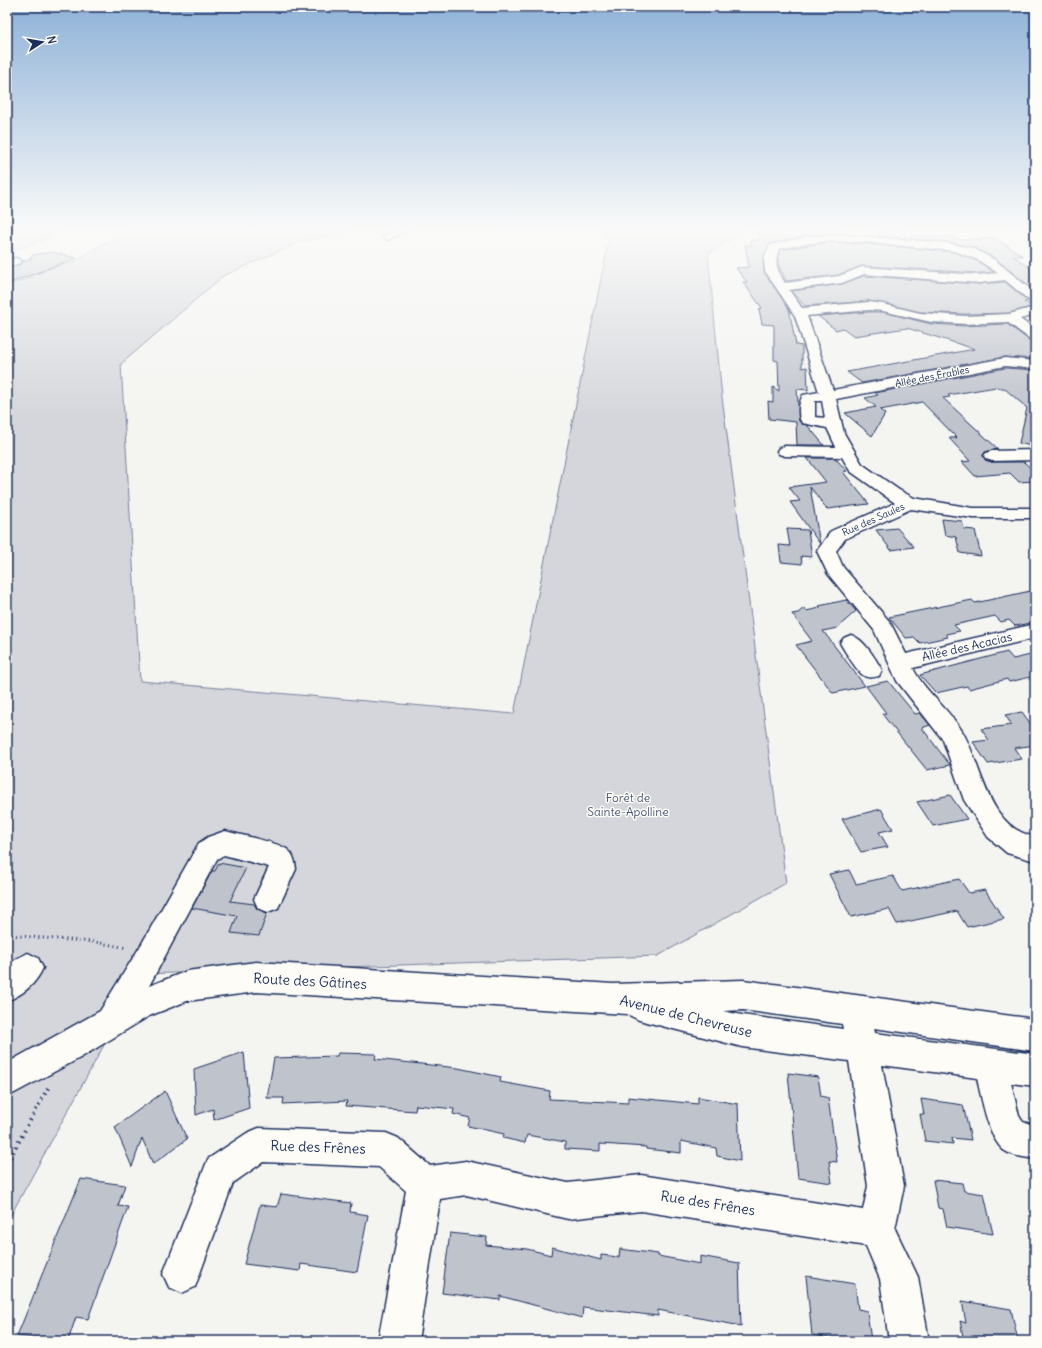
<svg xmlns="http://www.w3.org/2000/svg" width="1042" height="1348" viewBox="0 0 1042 1348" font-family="Delius,sans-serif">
<rect width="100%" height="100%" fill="#f4f4f1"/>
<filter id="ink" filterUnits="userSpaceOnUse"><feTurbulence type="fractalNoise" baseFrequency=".025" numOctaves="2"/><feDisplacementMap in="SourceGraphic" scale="8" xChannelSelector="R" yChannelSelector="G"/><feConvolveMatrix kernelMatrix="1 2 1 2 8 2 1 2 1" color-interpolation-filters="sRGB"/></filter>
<g filter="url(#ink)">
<path fill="#e4e5e6" d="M932,228H1035V235Z"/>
<g fill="#d4d6db" stroke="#78829c">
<path d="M7,228H75L7,253Z"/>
<path d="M138,228H367L302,241L223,276L121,364L140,681L514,714L609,239L597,228H747L708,254L722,397L786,883L658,956L143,974L7,1222V285L24,280L50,268L73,262L106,242Z"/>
</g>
<g fill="#bfc3cc" stroke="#1b2f5e">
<path d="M757,228L766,230L769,228L791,229L832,228L841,234L810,235L770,244L763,259L764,272L789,309L796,345L802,346V368L807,367L808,390L797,389L799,421L802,424L807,425L824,445H797L796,422L769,419L768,401L773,402V387L779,391L778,361L774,360V325L762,324L759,309L762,308L743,282H747L736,268L749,267L745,245L752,246L750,240H760Z"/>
<path d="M886,228H905V236L933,235L936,237L951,236L956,240L995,238L1023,256H1013L1035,271V291L996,259L973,247L947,242L879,236V231L886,232Z"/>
<path d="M828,242L865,244L954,252L977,261L994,272L979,273L862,266L839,275L786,281L779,266L780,250Z"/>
<path d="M52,252L76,258L7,284V269L30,259L33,255Z"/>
<path d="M864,276L979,284L1005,282L1028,301L1024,302L1033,306L1009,313L965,314L920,312L869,301L805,306L792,291L842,284Z"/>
<path d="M869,312H883L931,324L965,326L1007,324L1029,340L1035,341V359L1005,357L862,383L847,372L975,349L907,328L854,336L843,328L836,330L818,316Z"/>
<path d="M1005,368L1035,370V447L1019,443L1027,408L1004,388H999L996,387L948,395L950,397L943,398L998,449L985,452L983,455L985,460L992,462H1024L1035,472V481L1019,482L1010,473L975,476L962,462L970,461L949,438H957L922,402L880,410L885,414L872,436L845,413L876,407L865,398L878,395L875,393Z"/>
<path d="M807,458H835L847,471L843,472L869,504L827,509L810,487L820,544L790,502L800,501L789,487L826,482Z"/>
<path d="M942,519L962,521L964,529L975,530L981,556L960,553L956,537L945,535Z"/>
<path d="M897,528L914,547L891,550L876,530Z"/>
<path d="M787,529L808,530L812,557L801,556L802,564L781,562L779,545L790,546Z"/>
<path d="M1035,590V622L1015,626L1009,620L1001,622L995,616L954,625L960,631L946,634L948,637L920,643L914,637L906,638L889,617L972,600L975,603Z"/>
<path d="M846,600L856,611L837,628L823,631L865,686L833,693L796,645L812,641L792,614L798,613L804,608L806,611L820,608L819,606Z"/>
<path d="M1007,652L1013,659L1035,654V676L1009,682L1007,679L969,689L967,686L936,693L920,675Z"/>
<path d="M888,681L915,714L920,713L930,725L922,728L950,765L927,770L882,714L886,713L866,686Z"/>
<path d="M1022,712L1035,730V745L1014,748L1022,759L988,764L973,742L989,740L981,729L1012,725L1005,715Z"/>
<path d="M950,795L967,819L933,826L917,802Z"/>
<path d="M881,809L893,829L879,832L888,847L861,852L842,819Z"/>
<path d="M219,863L246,868L230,901L254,904L257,909L267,913L259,936L231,933L237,916L192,908L212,871H215Z"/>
<path d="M849,870L856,884L893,876L902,891L959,879L969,893L985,890L1004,919L967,927L957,911L897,924L889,909L851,917L829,874Z"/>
<path d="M244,1052L249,1108L214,1120L213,1109L196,1115L194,1069Z"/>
<path d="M338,1053L376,1054L375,1059L458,1068L501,1077L500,1082L550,1091L549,1099L628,1103V1097L698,1104V1097L738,1104L740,1161L717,1156L716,1148L681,1141V1153L646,1149V1147L600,1144V1151L565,1149V1142L527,1135L525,1143L503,1138L504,1134L468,1126L470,1118L453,1114L454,1109L416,1105L415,1111L346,1106L347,1101L283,1104L284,1098H267L274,1058L337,1056Z"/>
<path d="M788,1073L818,1077L821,1096L828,1098L837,1162L829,1161L832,1183L798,1178Z"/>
<path d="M165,1091L187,1139L153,1164L142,1138L132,1167L115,1127Z"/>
<path d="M921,1099L963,1105L971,1140L952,1138L953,1144L925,1141L920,1114L924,1115Z"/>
<path d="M81,1179L125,1185L118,1206L128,1207L88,1319L76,1317L68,1341L17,1336Z"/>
<path d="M933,1180L962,1183L964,1191L984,1194L993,1234L947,1227L943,1209L938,1208Z"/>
<path d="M281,1194L351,1203L350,1212L368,1215L357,1272L301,1264L300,1271L244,1264L260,1205L277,1207Z"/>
<path d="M450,1233L487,1237L486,1245L527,1249L551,1255L552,1247L601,1260V1255L619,1257L620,1249L658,1254V1256L700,1264V1256L739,1263L741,1326L658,1310V1316L583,1307L582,1318L500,1296V1300L442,1293Z"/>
<path d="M806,1276L855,1284L858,1309L867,1311L871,1341H850L812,1335Z"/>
<path d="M962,1301L1011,1309L1018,1341H964L960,1321L966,1323Z"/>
</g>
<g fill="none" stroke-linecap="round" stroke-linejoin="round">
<g stroke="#1b2f5e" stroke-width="3">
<g id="minor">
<path d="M399,228H412L388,240L383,237Z"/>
<path d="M847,235L947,243L972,248L995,260L1035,293V303L1031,302L1005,280L979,283L864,274L842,283L789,290L802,308L869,302L883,304L920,313L965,316L1009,314L1035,307V315L1020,319L1035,330V340L1030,339L1007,322L965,324L931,322L883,311L869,310L807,316L833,390L1005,358L1035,361V369L1005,366L836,399L844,433L862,464L899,490L914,498L973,508H1035V518H973L911,509L845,539L836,551L843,567L890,622L906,654L1035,624V638L913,668C923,690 949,709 962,731C983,766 986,827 1035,837V861L1007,853L988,837L964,800L943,740L897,681L874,630L828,574L817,551L831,531L895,503L850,471L842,457L785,456L779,454L777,451L779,448L785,446L836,447L827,428L802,423C797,417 799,401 803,395L819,392L795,316L765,271L764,259L770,245L810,236ZM828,241L865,242L954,251L978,260L998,273L979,275L862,267L839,276L785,283C777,271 774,263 779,249L810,243ZM815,401H822L825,418L815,417Z"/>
<path d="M16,258L22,261L20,263L7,268V261Z"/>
<path d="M1035,450V460L992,461L986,459L984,456L986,453L992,451Z"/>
<path d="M851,635C864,639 875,658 882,670L879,676C874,677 868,679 863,675C856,670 845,651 840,643L844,638Z"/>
<path d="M225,831C239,835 278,842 288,850C294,855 295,862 296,869L278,908L268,912L258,908L254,899L269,867L224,855L217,859L149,986L187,971L256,962L613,984L743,980L1035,1019V1051L874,1028L875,1033L1035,1054V1086L1011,1083L1019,1116L1023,1122L1035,1125V1159C1025,1157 1014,1157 1005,1151C989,1141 981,1096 977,1078L882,1065L904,1186L895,1229L918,1277L929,1341H889L880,1279L866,1246L641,1211L568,1219L466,1195L440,1199L418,1341H378L406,1191L379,1167L263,1162L233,1183L195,1287L182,1293L169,1287L163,1274L208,1159L247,1133L259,1128L386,1133L398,1138L430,1166L466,1161L568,1183L641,1175L863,1210L868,1186L849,1061L742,1047L639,1020L627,1014L256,992L187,1001L149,1016L80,1058L7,1097V1063L100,1011L141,945L199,843L208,837ZM743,1010L842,1024L843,1029L742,1015L723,1011Z"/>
<path d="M28,953L38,958L43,968C36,984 22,995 7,1001V966L18,958Z"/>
</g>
</g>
<path stroke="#1b2f5e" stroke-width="3" stroke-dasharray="1 3.5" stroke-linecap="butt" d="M7,935L95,942L127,948"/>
<path stroke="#1b2f5e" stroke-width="4" stroke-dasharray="1.5 4.5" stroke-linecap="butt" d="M7,1163L48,1088"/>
<use href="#minor" fill="#fdfcf7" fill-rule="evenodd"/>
</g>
</g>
<linearGradient id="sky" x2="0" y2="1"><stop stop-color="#8fb2d8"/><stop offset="0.55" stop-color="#fafaf9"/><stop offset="1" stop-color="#fafaf9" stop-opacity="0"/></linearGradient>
<rect width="1042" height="417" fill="url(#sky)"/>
<g text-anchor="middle" stroke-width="3" stroke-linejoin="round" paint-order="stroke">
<g font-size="10" fill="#1b2f5e" stroke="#fdfcf7">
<text transform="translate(932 376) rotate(-11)" y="4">Allée des Érables</text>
<text transform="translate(873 519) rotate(-24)" y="4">Rue des Saules</text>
</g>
<g font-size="12" fill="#1b2f5e" stroke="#fdfcf7">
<text transform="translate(967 647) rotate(-13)" y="4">Allée des Acacias</text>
</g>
<g font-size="12" fill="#49597d" stroke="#fdfcf7">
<text x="628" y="802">Forêt de<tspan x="628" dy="14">Sainte-Apolline</tspan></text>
</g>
<g font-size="14" fill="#1b2f5e" stroke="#fdfcf7">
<text transform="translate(310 981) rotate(3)" y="5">Route des Gâtines</text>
<text transform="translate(686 1016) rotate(14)" y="5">Avenue de Chevreuse</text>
<text transform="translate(318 1147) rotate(2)" y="5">Rue des Frênes</text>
<text transform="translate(708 1203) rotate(9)" y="5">Rue des Frênes</text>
</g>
</g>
<rect width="1042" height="1348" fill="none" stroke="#fdfcf7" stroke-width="24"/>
<rect x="12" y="12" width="1018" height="1324" fill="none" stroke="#1b2f5e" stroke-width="1.5" filter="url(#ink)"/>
<g transform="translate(42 42) rotate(78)" stroke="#fdfcf7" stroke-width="3" paint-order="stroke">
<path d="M0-3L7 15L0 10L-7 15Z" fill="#1b2f5e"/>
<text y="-6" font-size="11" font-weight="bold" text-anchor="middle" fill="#1b2f5e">N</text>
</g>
</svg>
